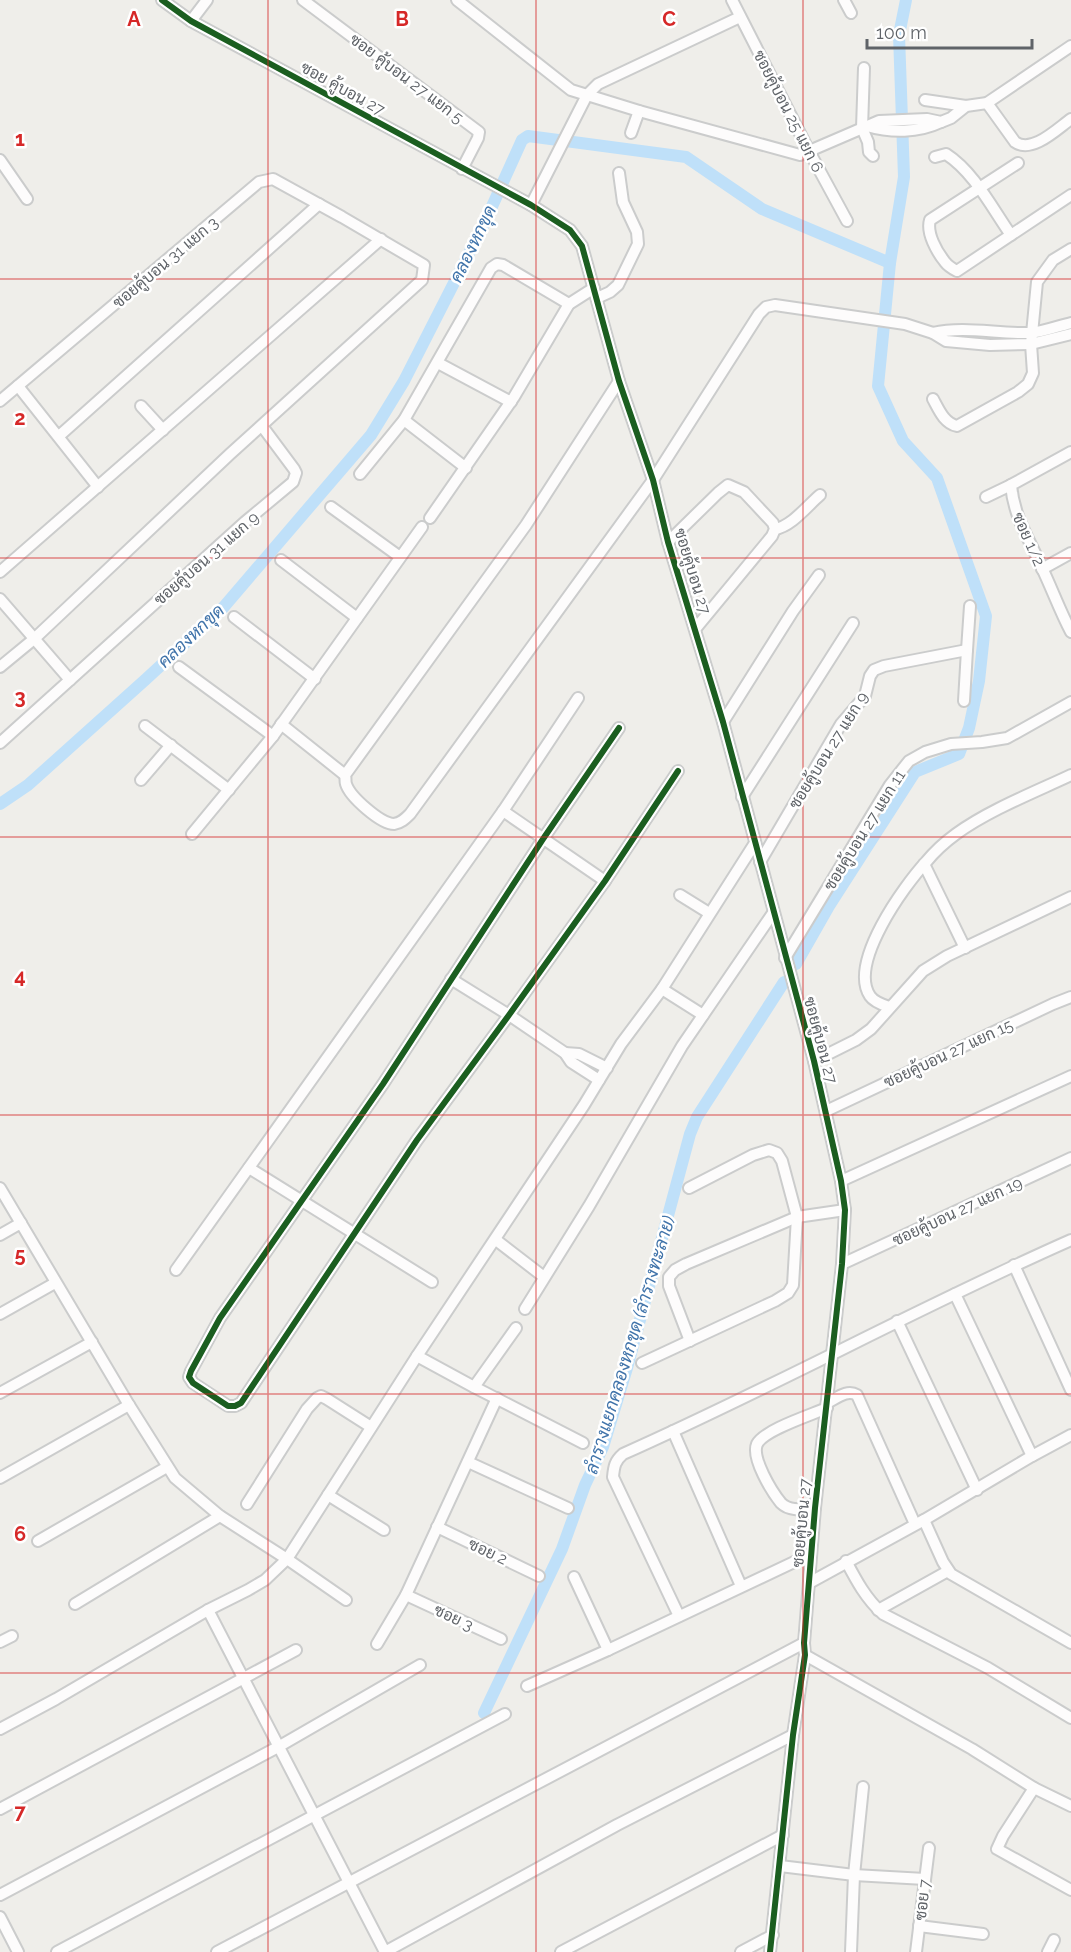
<svg xmlns="http://www.w3.org/2000/svg" width="1071" height="1952" viewBox="0 0 1071 1952" font-family="Raleway,Sarabun,sans-serif">
<rect width="100%" height="100%" fill="#efeeea"/>
<g fill="none" stroke-linecap="round" stroke-linejoin="round">
<g stroke="#bfe0f9" stroke-width="12">
<path d="M0,804L28,785L145,680L222,609L371,435L404,381L485,222L522,140L528,136L686,157L762,209L890,263L904,177L899,35L906,0"/>
<path d="M796,964L829,906L915,772L959,754L969,728L979,681L986,616L937,478L903,441L878,386L890,263"/>
<path d="M484,1713L562,1549L585,1485L603,1447L627,1368L690,1134L697,1117L784,982"/>
</g>
<g stroke="#cbcccc" stroke-width="14">
<g id="street">
<path d="M162,0L191,21L531,205L570,230L582,246L619,381L653,480L668,542L723,722L814,1061L841,1181L845,1210L842,1264L815,1508L804,1643L805,1655L793,1735L770,1952"/>
<path d="M303,0L479,132L478,138L462,169"/>
<path d="M457,0L571,90L639,111L800,155L879,121L927,119L941,122L951,118L966,106L987,103L1071,46"/>
<path d="M732,0L809,151L847,221"/>
<path d="M844,0L851,13"/>
<path d="M191,21L207,0"/>
<path d="M864,68L862,128L868,142L869,152L873,156"/>
<path d="M925,100L966,106"/>
<path d="M987,103L1015,142C1032,154 1057,129 1071,119"/>
<path d="M867,126C891,133 918,133 941,122"/>
<path d="M631,133L639,111"/>
<path d="M935,157L946,154C974,172 992,208 1011,235"/>
<path d="M0,160L27,199"/>
<path d="M1018,163L930,220C926,233 937,252 945,262C948,266 953,269 957,271L1071,195"/>
<path d="M531,205L587,95L598,84L740,17"/>
<path d="M597,298L610,292L618,285L638,244L637,232L623,202L619,173"/>
<path d="M933,333C964,326 997,334 1029,333C1043,332 1058,326 1071,323"/>
<path d="M438,363L511,402"/>
<path d="M619,381L526,525L345,775C346,778 345,781 346,784C350,797 381,824 394,824C401,823 405,819 410,814L653,480L759,314L766,307L775,305L905,324L933,333L946,341L990,345L1031,344L1071,334"/>
<path d="M18,386L98,487"/>
<path d="M933,399C939,410 944,423 957,426L1018,392L1028,384L1033,373L1031,344L1037,282L1053,260L1071,249"/>
<path d="M0,401L259,182L273,179L342,217L424,265L422,280L230,454L34,639L0,667"/>
<path d="M141,406L163,430"/>
<path d="M404,420L466,468"/>
<path d="M59,436L319,204"/>
<path d="M1071,452L1011,485C1014,518 1029,538 1042,568C1052,589 1060,611 1071,632"/>
<path d="M360,474L404,420L491,268L497,264L503,265L569,304"/>
<path d="M986,497L1011,485"/>
<path d="M331,507L400,557"/>
<path d="M430,518L514,397L569,304L594,288"/>
<path d="M775,529C792,526 807,506 820,495"/>
<path d="M668,542L718,493L728,485L744,492L773,523L775,529L772,536L696,628"/>
<path d="M281,560L357,618"/>
<path d="M1042,569L1071,553"/>
<path d="M0,572L381,239"/>
<path d="M0,599L70,680"/>
<path d="M234,617L315,679"/>
<path d="M967,650L970,606"/>
<path d="M179,667L273,736"/>
<path d="M723,722L793,611L819,575"/>
<path d="M281,724L345,775"/>
<path d="M145,726L229,790"/>
<path d="M619,728L543,839L383,1084L220,1318L191,1371L189,1377L193,1383L228,1406H235L241,1403L417,1140L509,1015L605,881L678,771"/>
<path d="M0,743L245,522L293,482L296,473L294,469L262,426"/>
<path d="M141,780L171,745"/>
<path d="M742,797L853,623"/>
<path d="M503,811L605,881"/>
<path d="M192,834L273,736L422,527"/>
<path d="M760,862L841,724L865,696L870,676L874,670L884,666L967,650L964,701"/>
<path d="M924,864L965,948"/>
<path d="M680,895L709,913"/>
<path d="M785,958L890,785L909,761L925,752L951,744L982,742L1007,738L1071,702"/>
<path d="M451,979L509,1015L565,1053L571,1062L599,1080"/>
<path d="M662,989L703,1015"/>
<path d="M889,1007C883,1005 874,1002 870,996C848,963 904,886 926,862C935,851 945,842 956,834C989,810 1035,792 1071,775"/>
<path d="M565,1053L579,1054L607,1068"/>
<path d="M814,1061L856,1040L871,1029L923,971L947,956L1071,897"/>
<path d="M826,1111L1053,1004L1071,997"/>
<path d="M249,1168L432,1282"/>
<path d="M841,1181L1071,1076"/>
<path d="M0,1188L129,1405L175,1478L220,1516L287,1559L346,1600"/>
<path d="M0,1235L21,1223"/>
<path d="M496,1240L544,1277"/>
<path d="M842,1264L1071,1158"/>
<path d="M1014,1265L1071,1390"/>
<path d="M176,1270L503,811L578,698"/>
<path d="M955,1294L1032,1456"/>
<path d="M525,1309L589,1206L682,1046L773,913"/>
<path d="M0,1314L55,1283"/>
<path d="M897,1321L977,1490"/>
<path d="M690,1341L669,1286V1277L675,1270L686,1264L797,1217L845,1210"/>
<path d="M417,1356L474,1387L583,1443"/>
<path d="M642,1363L775,1301L788,1293L793,1285L797,1217L782,1161L777,1153L769,1150L753,1155L689,1188"/>
<path d="M474,1387L516,1328"/>
<path d="M0,1393L92,1342"/>
<path d="M827,1403C837,1398 847,1389 857,1395L915,1524"/>
<path d="M673,1431L741,1586"/>
<path d="M468,1462L568,1508"/>
<path d="M0,1478L129,1405"/>
<path d="M328,1495L384,1530"/>
<path d="M247,1504L307,1409L317,1398L321,1396L327,1399L371,1427"/>
<path d="M815,1508C803,1509 790,1512 781,1503C772,1492 751,1458 757,1444C764,1430 811,1415 827,1408"/>
<path d="M924,1520L943,1562L951,1574L1071,1643"/>
<path d="M437,1527L539,1576"/>
<path d="M38,1541L167,1467"/>
<path d="M846,1561C856,1580 866,1599 883,1614L988,1668L1071,1718"/>
<path d="M574,1577L608,1650"/>
<path d="M809,1583L924,1520L1032,1456L1071,1435"/>
<path d="M406,1595L501,1639"/>
<path d="M75,1604L220,1516"/>
<path d="M208,1610L385,1952"/>
<path d="M878,1610L948,1571"/>
<path d="M679,1616L613,1477C614,1466 615,1461 623,1454C774,1387 919,1307 1071,1240"/>
<path d="M0,1642L12,1636"/>
<path d="M377,1644L406,1595L497,1398"/>
<path d="M805,1655L972,1749L1034,1788L1071,1806"/>
<path d="M527,1686L608,1650L811,1554"/>
<path d="M0,1729L56,1699L208,1610L248,1590L265,1580L287,1559L417,1356L584,1105L621,1044L662,989L755,843"/>
<path d="M1034,1788L1003,1836L997,1849L1071,1890"/>
<path d="M0,1809L296,1650"/>
<path d="M780,1866L854,1875L925,1879"/>
<path d="M0,1895L278,1747L420,1665"/>
<path d="M0,1917L18,1952"/>
<path d="M919,1926L983,1934"/>
<path d="M57,1952L505,1714"/>
<path d="M217,1952L804,1643"/>
<path d="M385,1952L617,1825L793,1735"/>
<path d="M561,1952L783,1835"/>
<path d="M741,1952L773,1935"/>
<path d="M851,1952L854,1875L863,1787"/>
<path d="M916,1952L929,1848"/>
<path d="M1048,1952L1054,1940"/>
</g>
</g>
<use href="#street" stroke="#fdfcfc" stroke-width="10"/>
<g stroke="#fff" stroke-width="10">
<g id="cycleway">
<path d="M162,0L191,21L531,205L570,230L582,246L619,381L653,480L668,542L723,722L814,1061L841,1181L845,1210L842,1264L815,1508L804,1643L805,1655L793,1735L770,1952"/>
<path d="M619,728L543,839L383,1084L220,1318L191,1371L189,1377L193,1383L228,1406H235L241,1403L417,1140L509,1015L605,881L678,771"/>
</g>
</g>
<use href="#cycleway" stroke="#1b5e20" stroke-width="6"/>
</g>
<path fill="none" stroke="#d62828" stroke-width="1.5" stroke-opacity="0.55" d="M268,0V1952M536,0V1952M803,0V1952M0,279H1071M0,558H1071M0,837H1071M0,1115H1071M0,1394H1071M0,1673H1071"/>
<g text-anchor="middle" stroke-width="5" stroke-linejoin="round" paint-order="stroke">
<g font-size="16" fill="#5f6368" stroke="#fff">
<text transform="translate(407 78) rotate(37)" y="6">ซอย คู้บอน 27 แยก 5</text>
<text transform="translate(343 88) rotate(29)" y="6">ซอย คู้บอน 27</text>
<text transform="translate(789 111) rotate(63)" y="6">ซอยคู้บอน 25 แยก 6</text>
<text transform="translate(165 262) rotate(-40)" y="6">ซอยคู้บอน 31 แยก 3</text>
<text transform="translate(1029 539) rotate(66)" y="6">ซอย 1/2</text>
<text transform="translate(206 558) rotate(-41)" y="6">ซอยคู้บอน 31 แยก 9</text>
<text transform="translate(693 571) rotate(73)" y="6">ซอยคู้บอน 27</text>
<text transform="translate(828 750) rotate(-58)" y="6">ซอยคู้บอน 27 แยก 9</text>
<text transform="translate(864 830) rotate(-58)" y="6">ซอยคู้บอน 27 แยก 11</text>
<text transform="translate(821 1040) rotate(75)" y="6">ซอยคู้บอน 27</text>
<text transform="translate(948 1053) rotate(-25)" y="6">ซอยคู้บอน 27 แยก 15</text>
<text transform="translate(957 1211) rotate(-25)" y="6">ซอยคู้บอน 27 แยก 19</text>
<text transform="translate(801 1523) rotate(-85)" y="6">ซอยคู้บอน 27</text>
<text transform="translate(488 1551) rotate(25)" y="6">ซอย 2</text>
<text transform="translate(454 1617) rotate(25)" y="6">ซอย 3</text>
<text transform="translate(922 1900) rotate(-83)" y="6">ซอย 7</text>
</g>
<g font-size="18" font-style="italic" fill="#4174aa" stroke="#fff">
<text transform="translate(473 244) rotate(-64)" y="6">คลองหกขุด</text>
<text transform="translate(191 636) rotate(-43)" y="6">คลองหกขุด</text>
<text transform="translate(630 1345) rotate(-73)" y="6">ลำรางแยกคลองหกขุด (ลำรางทะลาย)</text>
</g>
</g>
<g font-size="20" text-anchor="middle" font-weight="bold" fill="#d62828" stroke="#fff" stroke-width="5" stroke-linejoin="round" paint-order="stroke">
<text x="134" y="26">A</text>
<text x="402" y="26">B</text>
<text x="669" y="26">C</text>
<text x="20" y="146">1</text>
<text x="20" y="425">2</text>
<text x="20" y="704">3</text>
<text x="20" y="983">4</text>
<text x="20" y="1262">5</text>
<text x="20" y="1541">6</text>
<text x="20" y="1819">7</text>
</g>
<path d="M867 39v9h165v-9" fill="none" stroke="#5f6368" stroke-width="3"/>
<text x="876" y="39" font-size="18" fill="#5f6368" stroke="#ffffff" stroke-width="4.5" paint-order="stroke">100 m</text>
</svg>
